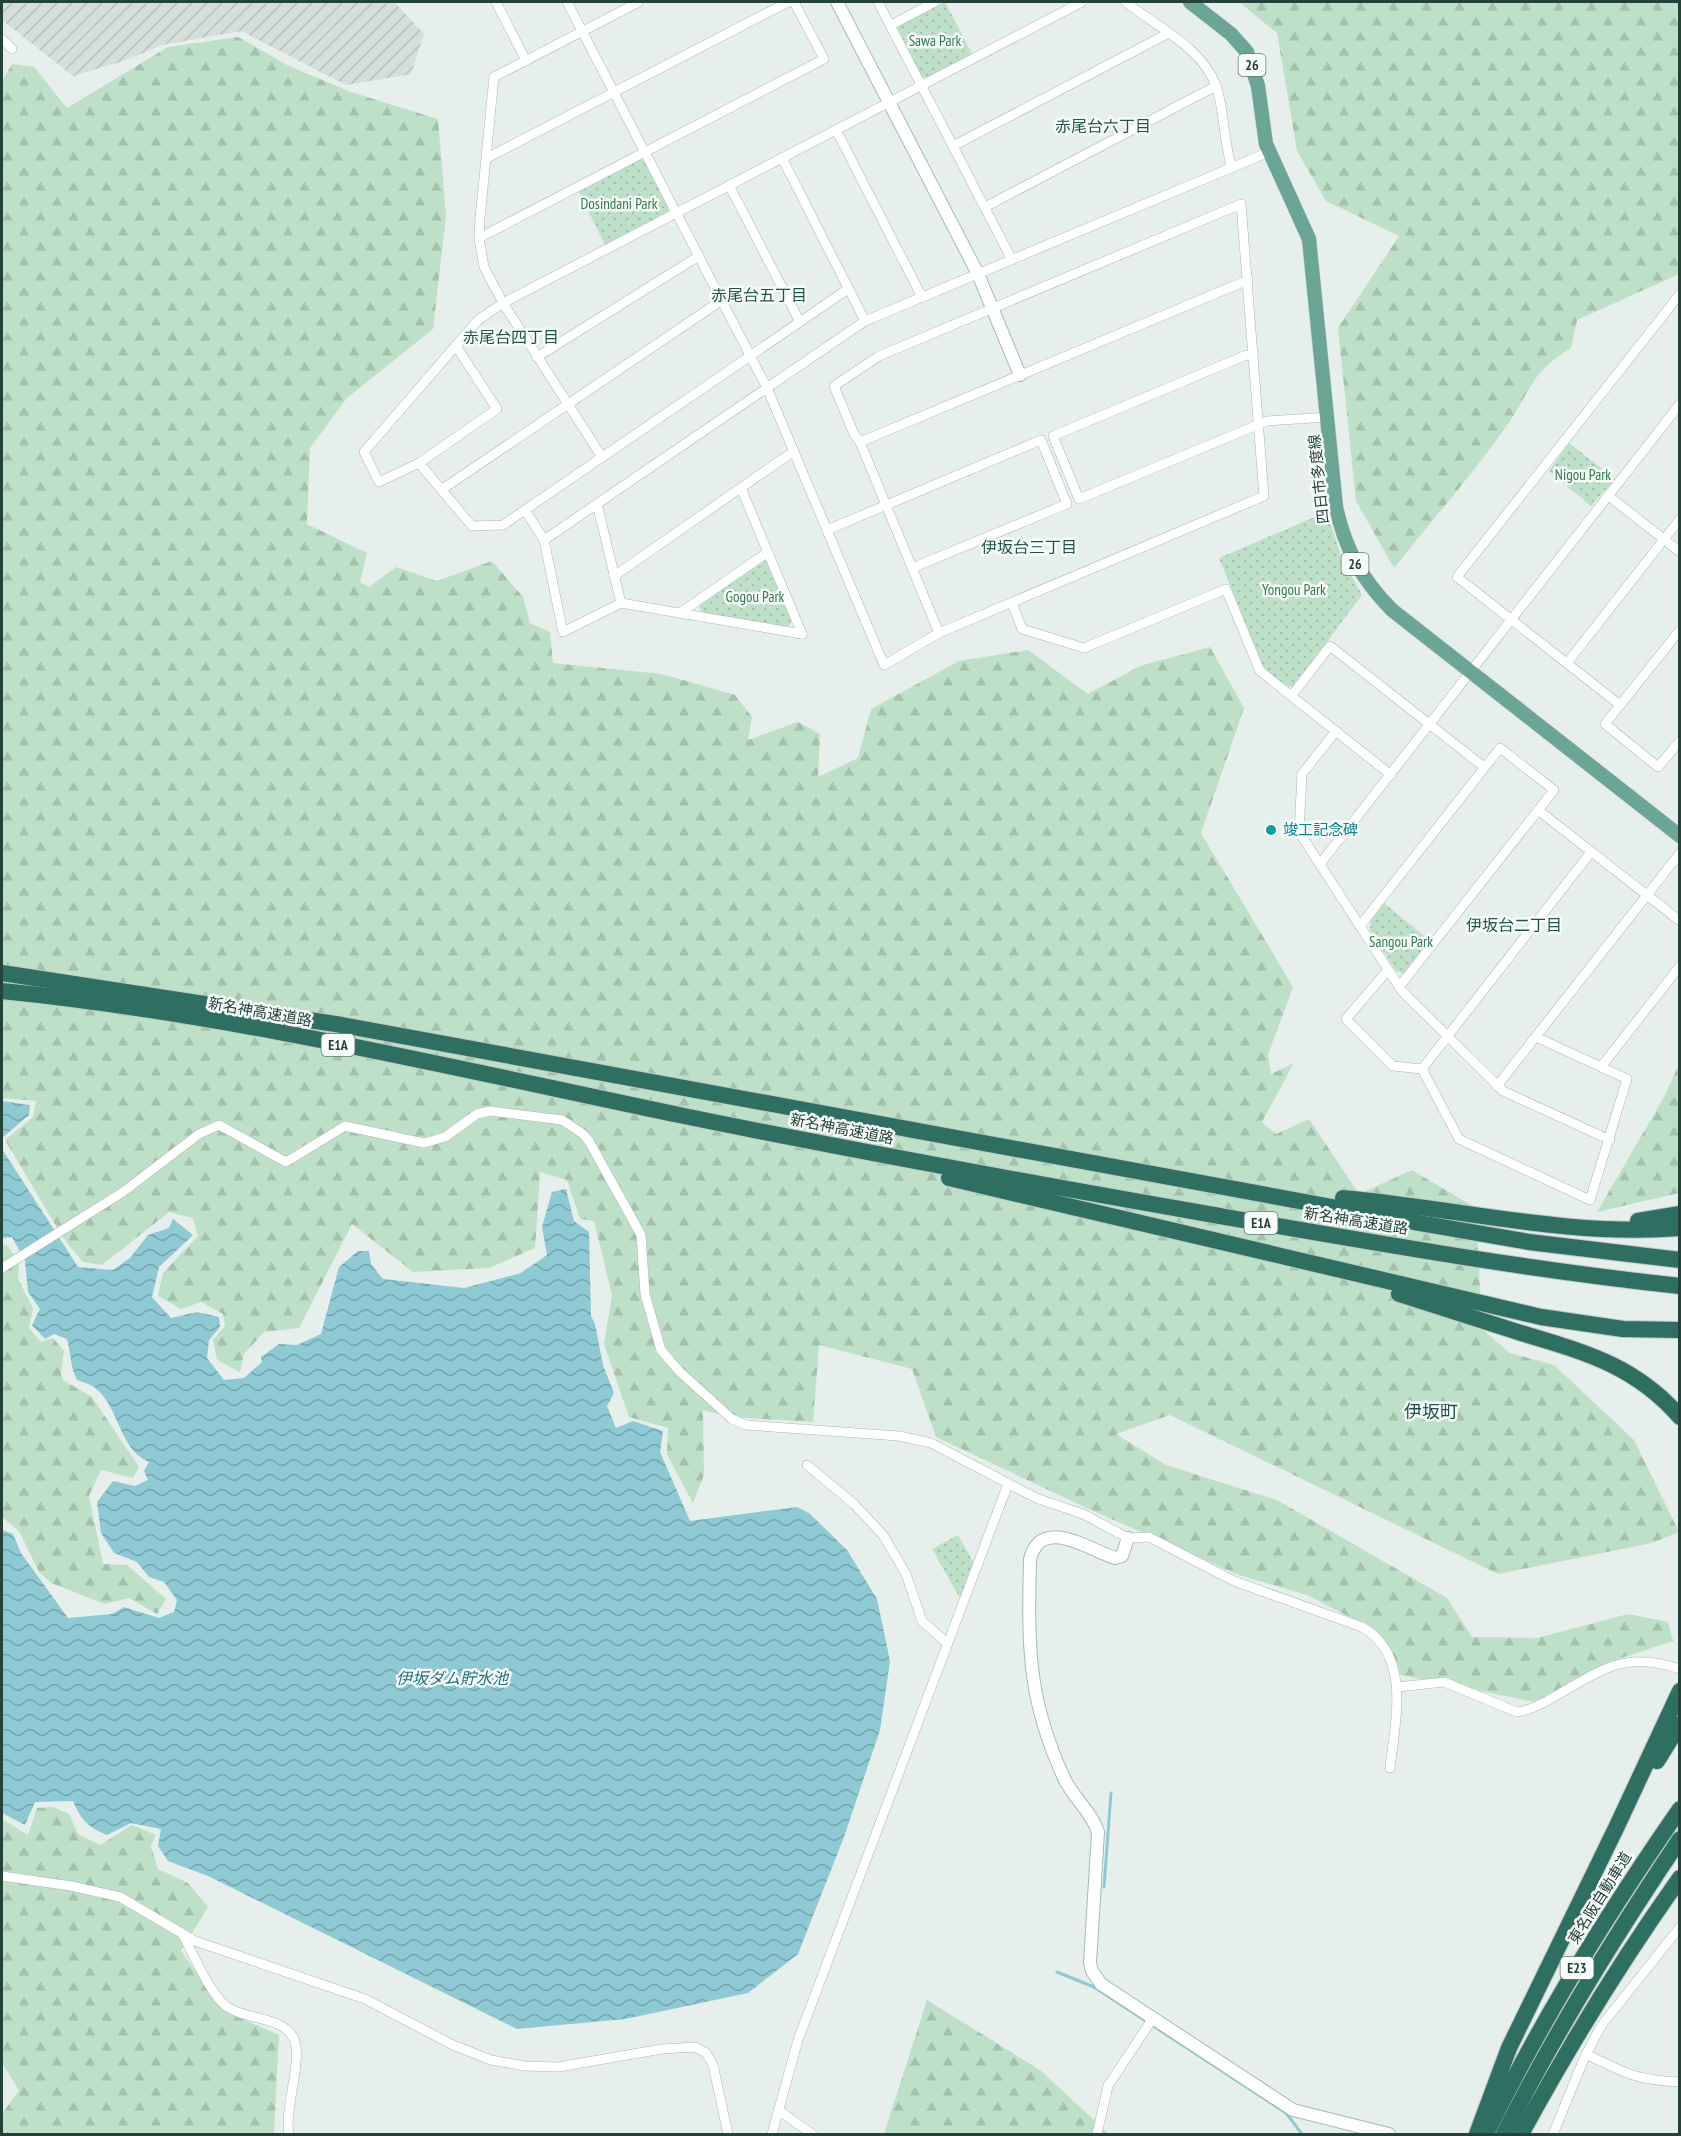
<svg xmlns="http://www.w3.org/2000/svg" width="1681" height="2136" viewBox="0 0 1681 2136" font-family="'PT Sans Narrow','Noto Sans JP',sans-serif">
<defs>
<pattern id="industrial-furrows" width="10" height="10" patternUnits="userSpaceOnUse" patternTransform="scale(1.5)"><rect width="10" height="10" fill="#d4dfda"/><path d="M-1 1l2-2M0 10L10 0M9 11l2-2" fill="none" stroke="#b6c1bc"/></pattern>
<pattern id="forest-firs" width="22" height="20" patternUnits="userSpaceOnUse" patternTransform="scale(1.5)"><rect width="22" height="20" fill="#bfe0c8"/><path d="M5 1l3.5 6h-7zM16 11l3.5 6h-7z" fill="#a4c1ad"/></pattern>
<pattern id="park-dots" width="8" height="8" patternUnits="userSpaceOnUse" patternTransform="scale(1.5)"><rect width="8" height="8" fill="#bfe0c8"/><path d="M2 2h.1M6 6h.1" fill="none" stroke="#a4c1ad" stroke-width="1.8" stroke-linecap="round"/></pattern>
<pattern id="water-waves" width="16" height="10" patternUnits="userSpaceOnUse" patternTransform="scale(1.5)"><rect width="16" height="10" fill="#8ec9d4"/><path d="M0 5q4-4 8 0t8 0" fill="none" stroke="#74a5ad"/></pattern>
</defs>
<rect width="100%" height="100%" fill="#e6efeb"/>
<path fill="url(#industrial-furrows)" d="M2,2H394L424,34L411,74L346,85L241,31L162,45L124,61L73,76L2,20Z"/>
<g fill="url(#forest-firs)">
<path d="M1239,2H1679V274L1577,320L1571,348C1532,371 1531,390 1508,424C1473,474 1432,520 1394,568L1356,501L1338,328L1399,236L1326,201L1297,151L1277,33Z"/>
<path d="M238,37L289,66L351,92L438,119L446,216L433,329L347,398L310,448L307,524L367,553L360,582L369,587L396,567L437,581L492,561L523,597L530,623L550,632L553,663L662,674L735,695L752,717L748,740L798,722L820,734L818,777L858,758L871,709L959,661L1028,650L1088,694L1140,666L1210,647L1244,708L1201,833L1293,987L1268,1055L1271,1074L1294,1063L1262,1122L1276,1134L1309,1119L1359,1194L1412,1170L1476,1208L1482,1329L1510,1353L1554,1365L1634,1440L1679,1532L1652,1543L1498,1574L1170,1415L1116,1434L1166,1465L1277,1500L1447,1598L1472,1637L1537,1638L1628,1614L1668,1622L1673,1641L1609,1662L1535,1702L1401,1675L1365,1625L1307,1595L1239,1575L1091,1510L936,1437L912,1369L819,1345L813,1422L729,1417L703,1410L704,1475L693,1503L667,1455L668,1428L629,1417L604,1344L612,1295L594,1221L580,1219L567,1180L540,1172L535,1248L489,1268L413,1272L352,1224L299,1328L264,1332L244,1354L240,1372L217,1360L213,1340L225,1326L223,1314L201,1302L181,1309L158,1296L163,1273L198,1236L193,1218L169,1212L102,1265L83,1262L64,1239L5,1140L33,1117L36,1101L2,1098V81L12,64L34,67L67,108L168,47Z"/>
<path d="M1679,1064V1193L1597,1212L1664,1097Z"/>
<path d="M2,1245L8,1246L19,1264L18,1279L33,1308L29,1328L41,1342L53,1338L64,1351L61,1374L63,1380L92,1397L139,1467L133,1478L101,1470L89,1496L103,1564L127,1565L166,1599L157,1614L129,1598L105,1604L51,1583L39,1572L19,1531L2,1517Z"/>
<path d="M53,1807L69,1814L78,1834L100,1845L132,1825L156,1835L151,1846L158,1869L188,1883L208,1907L181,1951L222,2007L231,2014L279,2035L274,2134H2V2114L19,2090L2,2063V1819L28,1835L37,1808Z"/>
<path d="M927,2000L1040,2070L1109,2134H884Z"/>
</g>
<g fill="url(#park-dots)">
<path d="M945,2L972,54L926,78L922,77L898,29L899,25Z"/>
<path d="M640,159L644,161L669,209L667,213L605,245L579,192Z"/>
<path d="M1569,443L1615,479L1591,506L1549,471Z"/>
<path d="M1324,513L1328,515L1341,556L1362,595L1293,687L1287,686L1263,667L1219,558Z"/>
<path d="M764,561L768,562L792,621L788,627L702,613L699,605Z"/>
<path d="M1384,903L1428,939V942L1404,974L1396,971L1370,930L1371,919Z"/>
<path d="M958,1535L975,1565L961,1600L932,1549Z"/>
</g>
<g fill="url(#water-waves)">
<path d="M2,1101L30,1105L29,1115L2,1138Z"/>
<path d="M2,1149L78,1267L113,1270L130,1258L148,1235L169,1228L173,1219L193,1235L159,1267L152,1297L171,1318L197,1312L219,1317L220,1327L209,1340L207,1358L224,1380L244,1378L262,1362L261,1357L279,1344L297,1345L321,1334L339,1267L358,1251H369L371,1264L383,1279L464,1288L521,1273L547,1255L542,1227L552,1192L566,1189L574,1221L589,1232L591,1316L595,1324L603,1365L614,1393L607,1406L616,1428L633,1421L663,1431L660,1452L690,1521L797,1507L809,1513L847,1550L877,1599L890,1661L880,1730L844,1837L798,1954L748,1993L625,2019L517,2029L208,1876L168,1861L158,1846L161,1829L131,1823L107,1835C88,1827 81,1820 73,1801L35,1802L25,1825L2,1813V1530L13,1534L21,1553L68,1618L112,1614L124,1607L159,1618L174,1612L177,1600L164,1582L149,1577L137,1562L114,1553L101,1533L97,1502L113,1481L135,1486L148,1480L144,1471L149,1462C118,1449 120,1406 94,1387C90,1384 82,1382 77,1380C70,1367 71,1353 67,1339L54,1334L45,1339L32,1325L40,1309L28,1292L25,1261L12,1237L2,1238Z"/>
</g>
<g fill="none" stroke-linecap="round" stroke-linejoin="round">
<g stroke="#8ec9d4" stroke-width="3">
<path d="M1104,1887L1111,1793"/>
<path d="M1057,1972L1094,1987L1286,2113L1302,2134"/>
</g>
<g stroke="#a8b8b2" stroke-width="10">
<g id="street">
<path d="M496,2L526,61"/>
<path d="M567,2L767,388L884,665L939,633L1264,496L1241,204L879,356L834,386L854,434L860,442L939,633"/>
<path d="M878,2L1012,260"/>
<path d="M1126,2C1155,26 1203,48 1216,86C1225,111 1223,141 1232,168"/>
<path d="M891,25L935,2"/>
<path d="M2,39L12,49"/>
<path d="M836,130L922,297"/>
<path d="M953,146L1167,34"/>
<path d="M487,158L788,2"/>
<path d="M782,158L865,321"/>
<path d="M729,185L800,322"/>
<path d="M985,207L1216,86"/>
<path d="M479,238L824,59L794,2"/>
<path d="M456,346L497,409L419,463L379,482L364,452L478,320L503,303L1082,2"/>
<path d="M1253,354L1244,356L1053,436L1079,499L1267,421L1329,417"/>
<path d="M537,357L699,256"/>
<path d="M860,442L1248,280"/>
<path d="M602,457L503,303L484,267L479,238L480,218L494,77L639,2"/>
<path d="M419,463L472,526L503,525L848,289"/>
<path d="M741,488L802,634"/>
<path d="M441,490L722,300"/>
<path d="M1610,497L1680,552"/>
<path d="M597,504L621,603L802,634"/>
<path d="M525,510L544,540L865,321L1269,152"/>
<path d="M827,530L1041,440L1067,504L912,568"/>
<path d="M544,540L563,632L621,603"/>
<path d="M614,576L794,451"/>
<path d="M1012,603L1022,629L1084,648L1226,589L1260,671L1391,775"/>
<path d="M680,613L768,552"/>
<path d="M1680,630L1605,724L1658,767L1680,741"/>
<path d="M1567,663L1680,519"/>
<path d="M1292,695L1330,646L1484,767"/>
<path d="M1620,705L1457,577L1680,294"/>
<path d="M1336,731L1302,774L1299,832L1402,991L1503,1091L1610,1140"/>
<path d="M1538,810L1680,921"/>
<path d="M1320,864L1680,404"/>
<path d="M1360,926L1500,748L1554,790L1399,987"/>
<path d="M1388,970L1346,1019L1393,1066L1422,1069"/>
<path d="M1601,1067L1680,966"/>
<path d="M1422,1069L1459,1139L1590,1200L1627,1079L1536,1037"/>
<path d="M1422,1069L1591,852"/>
<path d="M1497,1086L1680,853"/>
<path d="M2,1268L123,1192L199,1134L219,1125L286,1162L345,1126L424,1143L445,1137L477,1114L490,1111L562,1120L583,1134L589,1141L641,1235L645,1294L661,1350L679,1371L732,1419L746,1425L899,1436L931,1443L1036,1498L1083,1514L1128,1538L1149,1537L1234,1581L1362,1627C1412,1655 1395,1722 1390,1768"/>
<path d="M807,1465L854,1504L883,1535L906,1574L922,1621L947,1643"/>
<path d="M1398,1687L1444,1682L1517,1712C1532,1710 1546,1702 1559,1694C1604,1668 1627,1651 1680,1669"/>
<path d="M2,1876L71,1886L120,1897L195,1941L365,1999L453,2045L491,2060L525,2066L558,2067L662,2049L695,2047L706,2053L713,2065L728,2134"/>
<path d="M183,1935C194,1955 209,1992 226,2006C244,2020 284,2016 294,2039C303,2060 284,2108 289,2134"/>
<path d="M1586,2054C1624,2073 1636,2080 1680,2082"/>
<path d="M778,2110L812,2134"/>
<path d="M772,2134L798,2040L1008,1484"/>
<path d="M1097,2134L1108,2086L1153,2018"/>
<path d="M1553,2134L1586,2054L1601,2026L1680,1927"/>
</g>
</g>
<g stroke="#a4bbb3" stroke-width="14">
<g id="secondary">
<path d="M837,2L978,274L1020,375"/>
<path d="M1128,1538L1122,1556L1115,1558C1089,1550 1042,1515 1030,1559C1028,1645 1027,1698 1064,1778C1073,1798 1092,1812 1098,1832L1090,1963L1092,1971L1101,1984L1293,2110L1389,2134"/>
</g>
</g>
<g stroke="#c2cac8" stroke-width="15">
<path id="primary" d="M1190,2L1231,34L1247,52L1258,86L1266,144L1309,239L1336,507C1345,549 1362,580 1392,610L1680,836"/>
</g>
<g stroke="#c2cac8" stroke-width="18">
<g id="highway">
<path d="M2,973L342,1025L1419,1223L1529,1242L1680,1260"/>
<path d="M2,991C231,1014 458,1069 684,1116C860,1152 1037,1184 1214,1215C1369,1242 1523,1269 1680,1286"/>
<path d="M949,1178L1541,1317L1623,1329L1680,1330"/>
<path d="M1343,1198C1455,1208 1567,1237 1680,1228"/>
<path d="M1638,1221L1680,1214"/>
<path d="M1399,1294C1439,1307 1480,1320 1521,1333C1584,1352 1635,1365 1680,1417"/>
<path d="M1657,1761L1680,1724"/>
<path d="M1489,2128C1543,2017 1609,1911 1680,1809"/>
<path d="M1477,2134L1509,2048L1617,1826L1680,1691"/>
<path d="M1504,2134C1555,2032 1616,1934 1680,1839"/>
<path d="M1521,2134C1569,2046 1621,1961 1680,1878"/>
</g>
</g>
<use href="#street" stroke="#fff" stroke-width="9"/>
<use href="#secondary" stroke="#fff" stroke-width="12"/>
<use href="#primary" stroke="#6aa596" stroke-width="14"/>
<use href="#highway" stroke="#2f6f62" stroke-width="16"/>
</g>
<circle fill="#0f9aa8" stroke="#f7fbf9" stroke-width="2" cx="1271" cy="830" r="6"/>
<g text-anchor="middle" stroke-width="5" stroke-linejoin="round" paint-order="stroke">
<g fill="#f7fbf9" stroke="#637a73" stroke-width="1.5">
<rect x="1238.5" y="54" width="27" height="22" rx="4.5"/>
<rect x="1341.5" y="553" width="27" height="22" rx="4.5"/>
<rect x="321.5" y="1034" width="33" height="22" rx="4.5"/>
<rect x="1244.5" y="1212" width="33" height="22" rx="4.5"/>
<rect x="1560.5" y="1957" width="33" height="22" rx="4.5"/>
</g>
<g font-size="14" font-weight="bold" fill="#24423a">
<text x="1252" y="70">26</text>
<text x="1355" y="569">26</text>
<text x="338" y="1050">E1A</text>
<text x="1261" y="1228">E1A</text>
<text x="1577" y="1973">E23</text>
</g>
<g font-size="15" fill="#2d7a4b" stroke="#f7fbf9">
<text x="935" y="46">Sawa Park</text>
<text x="619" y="209">Dosindani Park</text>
<text x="1583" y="480">Nigou Park</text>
<text x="1294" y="595">Yongou Park</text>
<text x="755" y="602">Gogou Park</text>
<text x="1401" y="947">Sangou Park</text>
</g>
<g font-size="15" fill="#24423a" stroke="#f7fbf9">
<text transform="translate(1319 479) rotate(-96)" y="5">四日市多度線</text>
<text transform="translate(260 1012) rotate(10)" y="5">新名神高速道路</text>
<text transform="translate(842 1129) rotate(11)" y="5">新名神高速道路</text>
<text transform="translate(1356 1221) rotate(9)" y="5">新名神高速道路</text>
<text transform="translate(1600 1898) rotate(-58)" y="5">東名阪自動車道</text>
</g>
<g font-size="15" fill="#0d838f" stroke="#f7fbf9" text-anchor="start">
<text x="1283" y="835">竣工記念碑</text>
</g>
<g font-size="16" fill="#1f5548" stroke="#f7fbf9">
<text x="1103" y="132">赤尾台六丁目</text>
<text x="759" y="301">赤尾台五丁目</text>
<text x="511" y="343">赤尾台四丁目</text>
<text x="1029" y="553">伊坂台三丁目</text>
<text x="1514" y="931">伊坂台二丁目</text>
</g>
<g font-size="16" font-style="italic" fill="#1c6f80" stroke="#f7fbf9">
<text x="452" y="1684">伊坂ダム貯水池</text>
</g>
<g font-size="18" fill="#1f5548" stroke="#f7fbf9">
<text x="1431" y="1418">伊坂町</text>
</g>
</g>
<rect width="1681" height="2136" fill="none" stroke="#24423a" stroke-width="6"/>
</svg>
